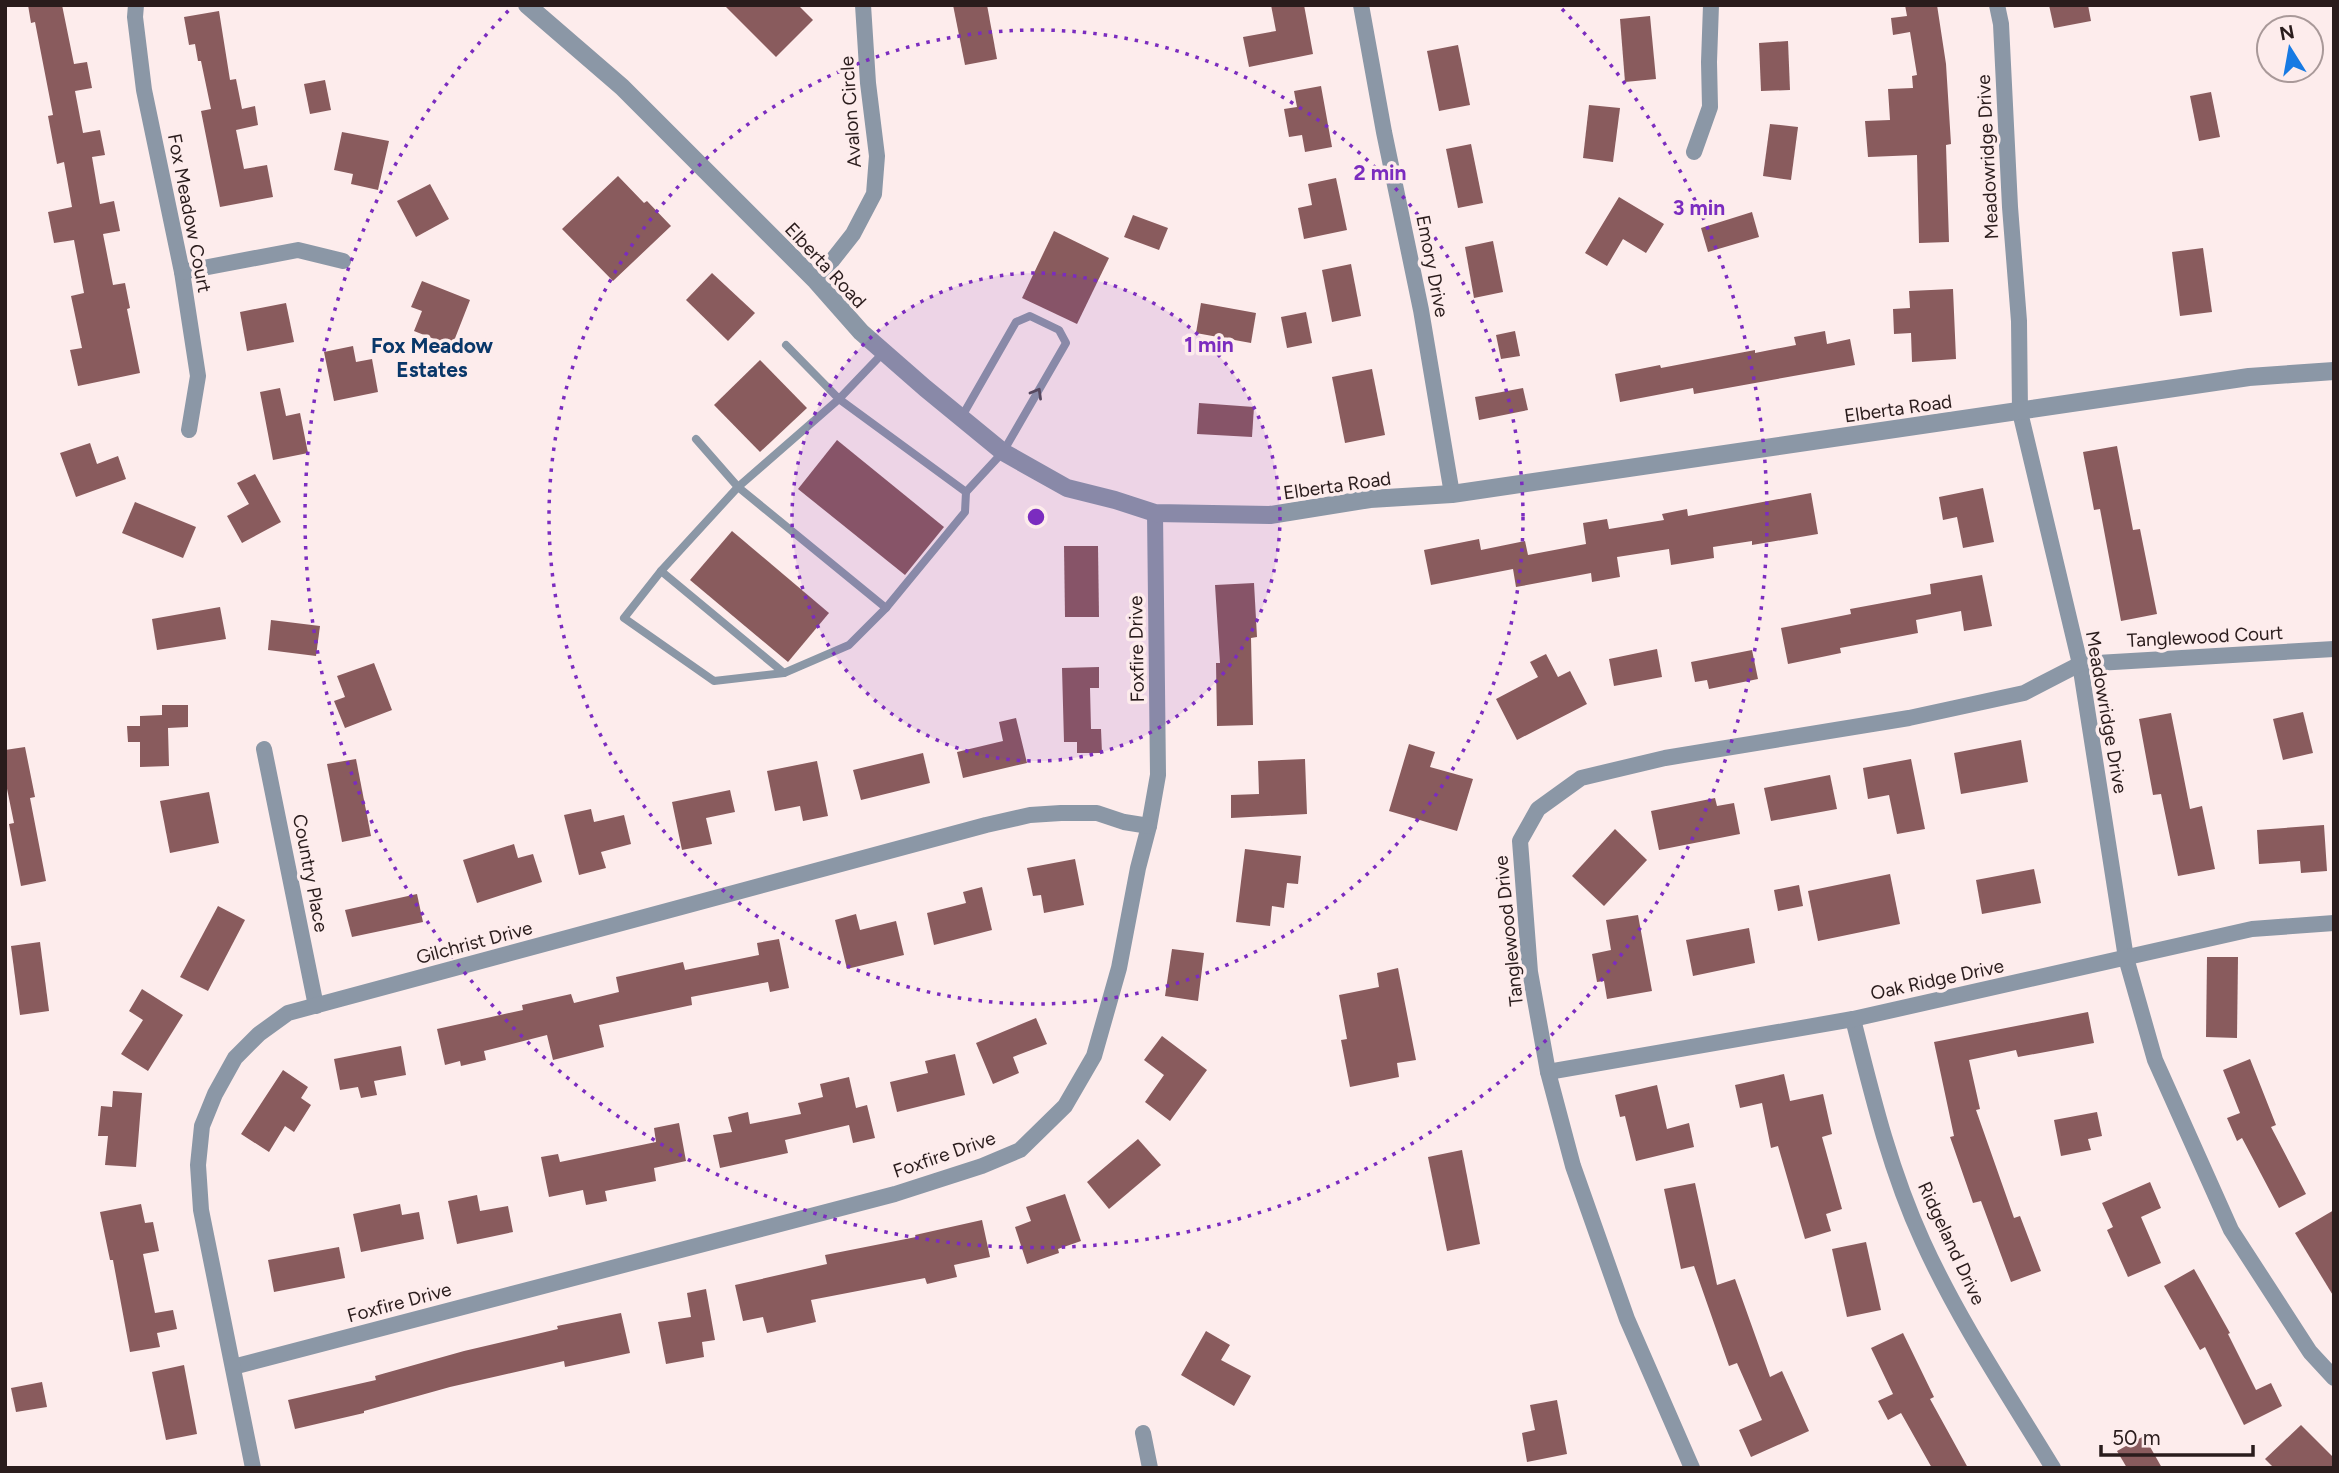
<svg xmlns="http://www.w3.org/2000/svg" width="2339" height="1473" viewBox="0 0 2339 1473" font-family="Figtree,sans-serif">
<rect width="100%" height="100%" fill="#fdecec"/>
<g fill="#895b5d">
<path d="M28,5H62L74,64L87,62L92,88L75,91L83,133L100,130L105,155L92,157L100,204L114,201L120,231L103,234L113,285L125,283L130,308L127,309L140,373L78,386L70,350L82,348L71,296L84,293L74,240L54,243L48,212L72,207L64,162L57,164L48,116L53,115L35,22L31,23Z"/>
<path d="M724,5H798L813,20L776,57Z"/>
<path d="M953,5H987L997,59L965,65Z"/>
<path d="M1271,5H1304L1313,54L1249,67L1243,37L1276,31Z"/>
<path d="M1905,5H1937L1946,64L1951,144L1946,145L1949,242L1919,243L1917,155L1868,157L1865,121L1890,120L1888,89L1913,88L1912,76L1917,75L1910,32L1893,35L1891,18L1907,16Z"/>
<path d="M2049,5H2088L2091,21L2054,28Z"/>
<path d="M219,11L230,80L236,79L242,109L255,106L258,125L236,130L244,169L267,165L273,197L220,207L201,111L211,109L201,61H198L195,44L189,45L184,17Z"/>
<path d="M1650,16L1656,79L1625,82L1620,19Z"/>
<path d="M1788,41L1790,90L1761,91L1759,43Z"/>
<path d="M1458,45L1470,105L1439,111L1427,51Z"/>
<path d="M325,80L331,110L310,114L304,84Z"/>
<path d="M1321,86L1332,147L1305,152L1302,135L1289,137L1284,109L1297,107L1294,91Z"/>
<path d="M2211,92L2220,137L2199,141L2190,96Z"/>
<path d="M1589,105L1620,108L1613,162L1583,158Z"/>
<path d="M1770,124L1798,127L1791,180L1763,176Z"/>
<path d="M342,132L389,141L378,190L351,184L353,174L334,170Z"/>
<path d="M1471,144L1483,203L1458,208L1446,149Z"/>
<path d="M618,176L644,203L647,201L671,226L613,281L562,229Z"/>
<path d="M1336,178L1347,230L1304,239L1298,208L1312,205L1308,184Z"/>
<path d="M430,184L449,219L416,237L397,201Z"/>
<path d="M1619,197L1664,224L1646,253L1623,239L1607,266L1585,253Z"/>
<path d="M1752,212L1759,237L1708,252L1701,228Z"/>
<path d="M1133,215L1168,228L1159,250L1124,237Z"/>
<path d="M1054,231L1109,258L1077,324L1022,298Z"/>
<path d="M1493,241L1503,292L1474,298L1465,247Z"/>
<path d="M2203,248L2212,312L2180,316L2172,252Z"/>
<path d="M1351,264L1361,316L1332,322L1322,270Z"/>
<path d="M712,273L755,313L728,341L686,300Z"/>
<path d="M422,281L470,300L452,346L414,331L422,311L411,307Z"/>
<path d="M1953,289L1956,359L1912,362L1911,333L1894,334L1893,309L1910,308L1909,291Z"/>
<path d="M286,303L294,342L247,351L240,312Z"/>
<path d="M1201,303L1256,313L1251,343L1196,333Z"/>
<path d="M1306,312L1312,343L1287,348L1281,317Z"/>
<path d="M1515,331L1520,356L1501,359L1496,335Z"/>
<path d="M1825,331L1827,344L1850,339L1855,365L1694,394L1693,388L1620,402L1615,374L1660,365L1661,368L1755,350V353L1796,345L1794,337Z"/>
<path d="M353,346L356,362L372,359L378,392L334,401L324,352Z"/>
<path d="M760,360L807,408L760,452L714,405Z"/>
<path d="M1372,369L1385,435L1345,443L1332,377Z"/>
<path d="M280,388L286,416L300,413L308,453L273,460L260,392Z"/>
<path d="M1523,388L1528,410L1479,420L1475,397Z"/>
<path d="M1199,403L1254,407L1252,437L1197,434Z"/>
<path d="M837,440L944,527L905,575L798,489Z"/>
<path d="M90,443L97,464L118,456L126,479L76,497L60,453Z"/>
<path d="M2117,446L2133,530L2140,529L2157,614L2121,621L2100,509L2094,510L2083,452Z"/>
<path d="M255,474L281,522L242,543L227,516L249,504L237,483Z"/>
<path d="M1983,488L1994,542L1963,548L1957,517L1943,520L1939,497Z"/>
<path d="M1811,493L1818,534L1752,545V541L1713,547L1714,558L1671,565L1669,549L1617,557L1620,577L1592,582L1591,573L1516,587L1513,569L1431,585L1424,550L1479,539L1481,550L1525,541L1528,555L1586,544L1583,523L1607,519L1609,529L1664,520L1662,514L1687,509L1688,516Z"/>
<path d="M135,502L196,527L183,558L122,533Z"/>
<path d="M732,531L829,613L788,662L690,580Z"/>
<path d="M1064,546H1098L1099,617H1065Z"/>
<path d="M1982,575L1992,626L1964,631L1961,611L1916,620L1918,633L1840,648L1841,653L1788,664L1781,628L1851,614L1850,609L1931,594L1930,584Z"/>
<path d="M1254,583L1257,637L1251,638L1253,725L1217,726L1216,663H1220L1215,585Z"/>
<path d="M220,607L226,639L157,650L152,619Z"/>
<path d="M271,620L320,626L316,656L268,650Z"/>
<path d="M1657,649L1662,677L1614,686L1609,659Z"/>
<path d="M1752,650L1758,679L1709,689L1707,680L1695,682L1691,662Z"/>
<path d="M1546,654L1558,677L1570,671L1587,704L1517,740L1496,699L1538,677L1530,662Z"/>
<path d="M374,663L392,710L345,728L334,701L345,697L337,676Z"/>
<path d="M1099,667V688H1090L1091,729H1101L1102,753H1077V742H1064L1062,668Z"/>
<path d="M162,705H188V727L168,728L169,766L140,767V742H128L127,726H140V716L162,715Z"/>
<path d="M2303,712L2313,753L2283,760L2273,719Z"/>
<path d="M2171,713L2190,809L2202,806L2215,869L2178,876L2161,794L2153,795L2139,719Z"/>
<path d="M1016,718L1027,763L963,778L957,752L1003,741L999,722Z"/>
<path d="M2021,740L2028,782L1961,794L1954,753Z"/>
<path d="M1409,744L1435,752L1430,767L1473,779L1457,831L1389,811Z"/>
<path d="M25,747L35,797L30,798L46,881L21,886L9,824L14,823L5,779V750Z"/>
<path d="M923,753L930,783L861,800L853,770Z"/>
<path d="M356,759L371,836L342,842L327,764Z"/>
<path d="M1305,759L1307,814L1231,818V795L1259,794L1258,761Z"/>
<path d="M1911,759L1925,829L1897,834L1889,795L1868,799L1863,768Z"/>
<path d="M817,761L828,816L803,821L800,806L775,811L767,771Z"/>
<path d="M1830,775L1837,809L1771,821L1764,788Z"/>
<path d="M730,790L735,812L706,818L712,844L682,850L672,802Z"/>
<path d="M209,792L219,843L170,853L160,801Z"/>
<path d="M1715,798L1717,806L1734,803L1740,834L1659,850L1651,811Z"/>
<path d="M591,809L594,822L624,815L631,844L601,852L606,868L579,875L564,815Z"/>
<path d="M2324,825L2327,871L2301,873L2300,861L2259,864L2257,830Z"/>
<path d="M1615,829L1647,860L1604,906L1572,876Z"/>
<path d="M514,844L518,858L533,854L542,882L477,903L463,860Z"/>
<path d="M1245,849L1301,856L1298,884L1287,883L1284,908L1272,906L1270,926L1236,922Z"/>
<path d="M1075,859L1084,905L1044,913L1041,895L1033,896L1027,868Z"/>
<path d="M2034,869L2041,903L1982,914L1976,880Z"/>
<path d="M1890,874L1900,924L1818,941L1808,891Z"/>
<path d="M1799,885L1803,906L1778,911L1774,890Z"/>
<path d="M982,887L992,930L934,945L927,913L966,903L963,892Z"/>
<path d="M417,894L423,922L352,937L345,910Z"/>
<path d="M218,906L245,920L208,991L180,977Z"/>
<path d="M856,914L860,930L896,921L904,955L847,969L835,920Z"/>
<path d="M1638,915L1652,991L1607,999L1604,981L1597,982L1592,954L1611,950L1606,920Z"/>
<path d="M1749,928L1755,963L1693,976L1686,940Z"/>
<path d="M779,939L789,988L770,992L768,982L691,997L692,1005L599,1025L604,1047L553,1060L547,1035L484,1051L486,1060L461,1066L460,1061L445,1065L437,1029L523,1010L522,1005L571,994L574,1003L619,992L616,977L683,962L685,970L759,955L757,943Z"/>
<path d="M40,942L49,1011L20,1015L11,946Z"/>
<path d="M1172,949L1204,953L1198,1001L1165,996Z"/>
<path d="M2207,957H2238L2237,1038L2206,1037Z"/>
<path d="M1398,968L1416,1060L1397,1063L1399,1077L1350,1087L1341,1040L1347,1039L1339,995L1379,987L1377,973Z"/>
<path d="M142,989L183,1015L148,1071L121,1054L143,1020L129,1011Z"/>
<path d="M2088,1012L2094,1043L2018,1057L2016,1050L1969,1060L1980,1109L1976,1110L2014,1218L2020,1216L2041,1271L2011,1282L1981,1201L1973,1203L1950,1137L1954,1136L1934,1042Z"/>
<path d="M1036,1018L1047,1044L1013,1057L1019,1073L993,1084L976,1043Z"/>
<path d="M1162,1036L1207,1070L1170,1121L1145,1102L1164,1075L1144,1060Z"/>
<path d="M401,1046L406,1075L374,1081L377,1095L361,1098L358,1087L340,1090L334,1059Z"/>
<path d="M955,1054L965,1095L897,1112L890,1082L928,1073L925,1061Z"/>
<path d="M2250,1059L2276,1125L2271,1127L2306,1194L2279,1208L2242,1138L2237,1141L2227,1118L2240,1113L2223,1070Z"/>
<path d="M283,1070L308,1087L301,1098L311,1105L294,1132L285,1126L269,1152L241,1134Z"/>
<path d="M1784,1074L1790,1101L1823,1094L1832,1134L1822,1137L1842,1209L1826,1214L1831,1231L1805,1239L1778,1146L1771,1148L1762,1103L1740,1108L1735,1085Z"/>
<path d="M849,1077L856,1108L867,1105L875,1138L853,1143L849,1125L785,1140L788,1153L720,1168L713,1135L732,1132L728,1117L748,1112L750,1124L801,1114L798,1103L823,1097L820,1084Z"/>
<path d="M1657,1085L1667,1129L1689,1123L1694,1147L1636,1161L1625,1116L1620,1117L1615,1095Z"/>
<path d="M113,1091L142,1093L136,1167L105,1165L108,1136H98L101,1106L112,1107Z"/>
<path d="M2097,1112L2102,1136L2088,1139L2091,1150L2061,1156L2054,1120Z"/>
<path d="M679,1123L686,1161L654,1168L656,1181L605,1191L607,1201L586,1205L583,1190L549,1197L541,1157L558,1154L560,1162L656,1142L654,1128Z"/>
<path d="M1138,1139L1161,1165L1109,1209L1087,1182Z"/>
<path d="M1462,1150L1480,1244L1447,1251L1428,1157Z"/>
<path d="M2150,1182L2161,1208L2141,1217L2161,1263L2128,1277L2107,1230L2113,1227L2102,1203Z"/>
<path d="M1695,1183L1717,1285L1735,1279L1770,1377L1782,1371L1809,1431L1751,1457L1739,1430L1762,1420L1737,1363L1729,1366L1694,1266L1681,1269L1664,1189Z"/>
<path d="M1065,1194L1081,1241L1058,1249L1059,1253L1027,1264L1015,1227L1031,1221L1026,1207Z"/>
<path d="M477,1195L480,1211L508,1206L513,1232L457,1244L448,1201Z"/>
<path d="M141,1204L145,1223L153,1222L159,1251L143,1254L155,1313L173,1310L177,1329L157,1333L160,1347L130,1352L113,1260H110L100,1212Z"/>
<path d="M400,1204L402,1215L419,1212L424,1239L361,1252L353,1214Z"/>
<path d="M2334,1210V1297L2295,1233Z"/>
<path d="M982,1220L990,1257L954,1265L957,1277L927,1284L925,1278L811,1300L816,1322L767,1333L763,1317L743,1321L735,1285L827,1264L825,1255L916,1237L915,1235Z"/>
<path d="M1866,1242L1881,1310L1847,1317L1832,1249Z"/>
<path d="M339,1247L345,1278L274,1292L268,1260Z"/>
<path d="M2194,1269L2230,1333L2228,1334L2256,1390L2271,1383L2282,1406L2244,1425L2205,1347L2200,1350L2164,1286Z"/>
<path d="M706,1289L715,1340L702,1342L704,1357L666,1364L658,1322L691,1317L687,1293Z"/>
<path d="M621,1313L630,1353L565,1367L564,1361L450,1387L364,1411V1413L295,1429L288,1400L376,1380L375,1376L464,1351L558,1329L557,1326Z"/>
<path d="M1206,1331L1230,1345L1221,1360L1251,1376L1234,1406L1181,1375Z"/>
<path d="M1903,1333L1934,1397L1930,1399L1968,1468H1932L1901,1413L1888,1420L1878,1401L1893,1394L1871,1348Z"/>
<path d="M184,1365L197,1434L166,1440L152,1372Z"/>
<path d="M42,1382L47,1407L16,1412L11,1388Z"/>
<path d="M1557,1400L1567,1454L1527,1462L1522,1433L1535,1430L1530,1405Z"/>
<path d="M2301,1425L2334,1458V1468H2274L2265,1459Z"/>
<path d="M2144,1436L2162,1468H2127L2117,1451Z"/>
</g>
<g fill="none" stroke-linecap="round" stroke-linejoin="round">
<g stroke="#8b97a6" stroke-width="8">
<path d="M786,345L839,399L966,492L965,512L886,608L738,487L839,399L884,352"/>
<path d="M961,418L1016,322L1030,316L1059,330L1066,343L1003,452L966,492"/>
<path d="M696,439L738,487L661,571L784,673L849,645L886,608"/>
<path d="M661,571L624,618L714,681L784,673"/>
</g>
<g stroke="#8b97a6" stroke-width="16">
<path d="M136,5L135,17L144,90L182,272L198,376L189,430"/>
<path d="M1361,5L1384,132L1421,310L1452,494"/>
<path d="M1997,5L2001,24L2010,207L2019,321L2020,412L2080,664L2126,958L2155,1060L2231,1230L2310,1352L2334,1378"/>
<path d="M1694,152L1710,107L1709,62L1711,5"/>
<path d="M182,272L298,250L343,261"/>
<path d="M816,281L853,234L874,194L877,156L868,83L863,5"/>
<path d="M264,749L316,1006"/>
<path d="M1853,1019C1872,1095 1890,1170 1923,1242C1959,1321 2008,1394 2053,1468"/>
<path d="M1548,1072L1853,1019L2252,929L2334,923"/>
<path d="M233,1367L895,1194L982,1166L1020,1150L1065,1106L1094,1056L1119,968L1138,868L1149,826L1158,775L1155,513"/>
<path d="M1143,1433L1150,1468"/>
<path d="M253,1468L201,1210L198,1165L202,1126L215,1094L235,1058L259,1034L288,1013L986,825L1030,815L1061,813H1097L1124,822L1149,826"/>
<path d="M1692,1468L1627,1319L1573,1166L1548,1072L1530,972L1520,841L1538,809L1581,778L1665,758L1909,718L2024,693L2080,664L2334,649"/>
</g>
<path stroke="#8b97a6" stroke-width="18" d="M527,5L622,87L816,281L861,332L925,388L1003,452L1067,488L1115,500L1155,513L1270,515L1370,499L1452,494L2249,377L2334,371"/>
</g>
<defs><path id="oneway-chevron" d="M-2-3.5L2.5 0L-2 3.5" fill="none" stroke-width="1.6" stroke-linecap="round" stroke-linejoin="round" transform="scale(1.75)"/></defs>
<use stroke="#514d53" href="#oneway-chevron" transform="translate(1037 393) rotate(-60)"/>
<circle cx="1036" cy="517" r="244" fill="#7b2cbf" fill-opacity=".12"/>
<g fill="none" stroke="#7b2cbf" stroke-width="3.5" stroke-dasharray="3.5 7">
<circle cx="1036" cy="517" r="244"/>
<circle cx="1036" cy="517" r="487"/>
<path d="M1562 9A731 731 0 1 1 510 9"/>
</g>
<g text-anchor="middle" stroke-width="7" stroke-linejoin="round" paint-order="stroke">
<g font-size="19" fill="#2a1c1c" stroke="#fdecec">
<text transform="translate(850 112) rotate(-94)" y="7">Avalon Circle</text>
<text transform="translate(1987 157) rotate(-93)" y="7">Meadowridge Drive</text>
<text transform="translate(190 213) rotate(79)" y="7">Fox Meadow Court</text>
<text transform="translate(826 265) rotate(47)" y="7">Elberta Road</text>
<text transform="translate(1433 266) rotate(79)" y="7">Emory Drive</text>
<text transform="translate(1898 408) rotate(-8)" y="7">Elberta Road</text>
<text transform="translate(1337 485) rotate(-8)" y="7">Elberta Road</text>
<text transform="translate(2205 636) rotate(-3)" y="7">Tanglewood Court</text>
<text transform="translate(1136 649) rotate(-91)" y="7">Foxfire Drive</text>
<text transform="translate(2107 712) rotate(80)" y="7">Meadowridge Drive</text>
<text transform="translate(311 873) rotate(79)" y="7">Country Place</text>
<text transform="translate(1508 931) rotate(-96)" y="7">Tanglewood Drive</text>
<text transform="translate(474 942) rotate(-15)" y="7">Gilchrist Drive</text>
<text transform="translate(1937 979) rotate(-12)" y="7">Oak Ridge Drive</text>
<text transform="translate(944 1154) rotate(-19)" y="7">Foxfire Drive</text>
<text transform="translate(1952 1243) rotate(65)" y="7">Ridgeland Drive</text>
<text transform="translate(399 1302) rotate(-15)" y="7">Foxfire Drive</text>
</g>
<g font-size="21" font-weight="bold" fill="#093769" stroke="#fdecec">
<text x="432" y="353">Fox Meadow<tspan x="432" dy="24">Estates</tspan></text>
</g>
</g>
<circle cx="1036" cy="517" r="10" fill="#7b2cbf" stroke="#fdecec" stroke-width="3.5"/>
<g font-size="21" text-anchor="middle" font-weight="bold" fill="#7b2cbf" stroke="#fdecec" stroke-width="7" stroke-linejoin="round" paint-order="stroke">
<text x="1380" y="180">2 min</text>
<text x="1699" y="215">3 min</text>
<text x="1209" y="352">1 min</text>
</g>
<rect width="2339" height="1473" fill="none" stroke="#2a1c1c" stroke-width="14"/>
<g transform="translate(2290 49) rotate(349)"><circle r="33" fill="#fdecec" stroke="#a99999" stroke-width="2"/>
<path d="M0-5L12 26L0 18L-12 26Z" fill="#177ae3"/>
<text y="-10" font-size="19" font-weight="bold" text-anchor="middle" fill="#2a1c1c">N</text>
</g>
<path d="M2101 1445v10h152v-10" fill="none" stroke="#2a1c1c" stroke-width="3.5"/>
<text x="2112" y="1445" font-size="21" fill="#2a1c1c" stroke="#fdecec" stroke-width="5" paint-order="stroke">50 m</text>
</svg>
